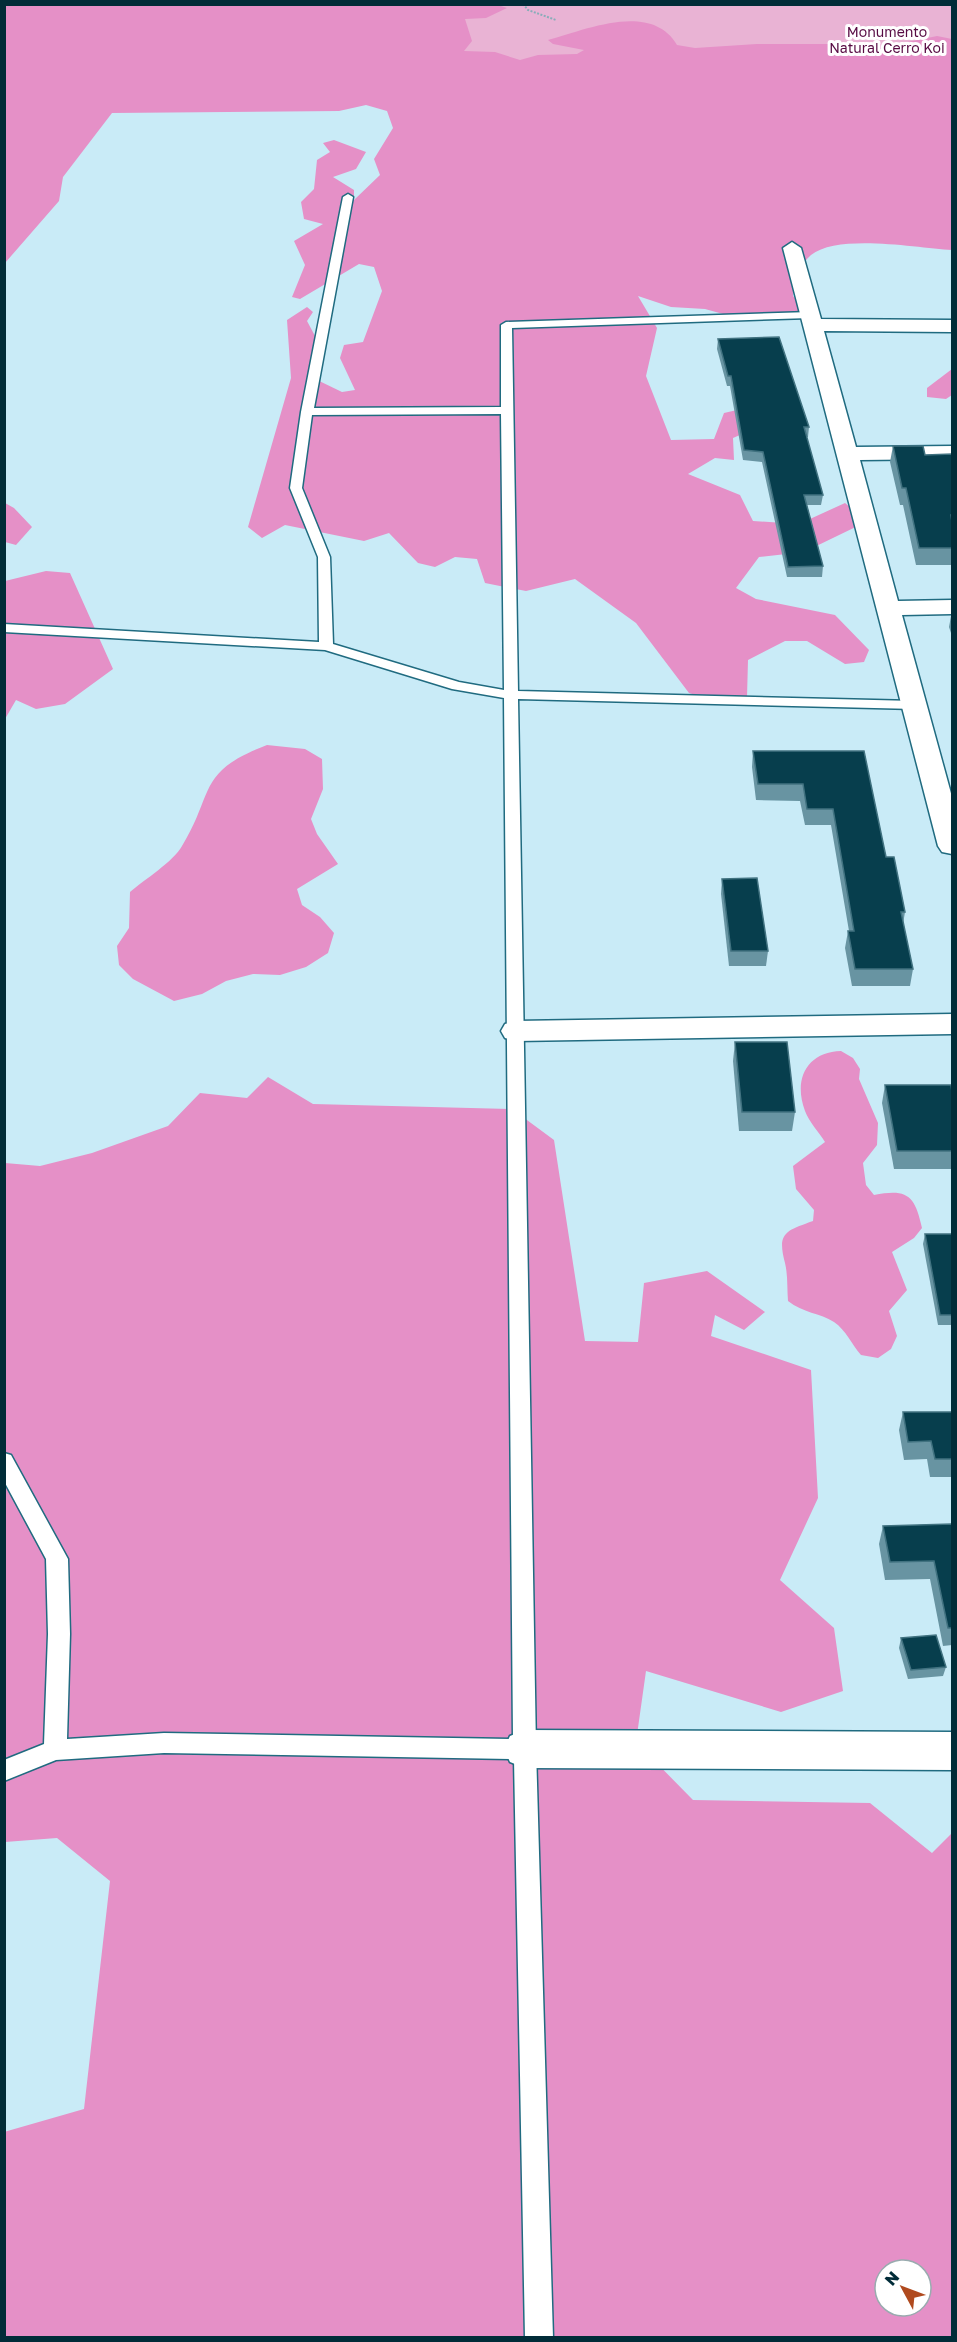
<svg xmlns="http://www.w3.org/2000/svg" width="957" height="2342" viewBox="0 0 957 2342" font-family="'Golos Text',sans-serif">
<rect width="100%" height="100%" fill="#c9ebf7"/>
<path fill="#e9b3d4" d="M5,5H952V77L5,62Z"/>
<g fill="#e590c7" fill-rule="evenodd">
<path d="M5,5H498L507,8L486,18L465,19L472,41L464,51L495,52L520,60L538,55L577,54L584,50L553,44L548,40C586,30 651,1 677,45L695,48L757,44H898L937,36L952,39V250C918,248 838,233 811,255C800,264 795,282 793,296L807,310L794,317H734L705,309L671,307L638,296L657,328L646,376L671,440L714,439L724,413L737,410L772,421L733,438L734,460L715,458L688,474L740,495L753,521L799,524L845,503L868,521L804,552L759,557L736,588L756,599L835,615L869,650L864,662L845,664L807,641H785L748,660L747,697L721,703L689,693L636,623L575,579L526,591L485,583L477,559L455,557L435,567L418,563L389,533L364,541L285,525L262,538L248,527L291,378L287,320L307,307L313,312L307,321L322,349L313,378L342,392L355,390L340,358L344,345L363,342L382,291L374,267L359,264L300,299L292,297L305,265L294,241L323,224L304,219L301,202L314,189L317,160L330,152L323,143L334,140L366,152L356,169L333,177L354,190V200L380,175L374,159L393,128L387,111L366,105L339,111L112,113L63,177L59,201L5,263Z"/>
<path d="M952,369V395L946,399L927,397V388Z"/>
<path d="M5,503L14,508L32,527L16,545L5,542Z"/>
<path d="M46,571L70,573L113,669L65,704L36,709L16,700L5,719V581Z"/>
<path d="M267,745L305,749L322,759L323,789L311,819L317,834L338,864L297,889L302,905L320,917L334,933L328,953L306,967L280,975L253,974L226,981L202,994L174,1001L133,979L119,965L117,946L129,928L130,892C144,880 174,861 182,846C215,792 196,772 267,745Z"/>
<path d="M841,1051L853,1058L860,1069L859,1079L878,1123L877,1145L863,1163L866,1185L874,1195C908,1188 915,1196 922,1228L914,1238L892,1252L907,1290L889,1311L897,1336L891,1349L878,1358L861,1355C852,1345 846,1330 834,1322C820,1313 803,1313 788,1301C787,1289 788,1275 785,1263C777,1233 785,1231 813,1221L814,1210L796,1189L793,1166L825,1142C819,1132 809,1122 805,1111C793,1079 807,1052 841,1051Z"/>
<path d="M268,1077L313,1104L512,1109L554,1140L585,1341L638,1342L644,1283L707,1271L765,1312L744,1330L715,1315L711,1336L811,1370L818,1498L780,1580L834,1628L843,1691L781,1712L646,1671L636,1742L693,1800L870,1803L932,1853L952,1833V2337H5L4,2132L84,2109L110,1881L57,1838L5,1842V1163L40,1166L92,1153L168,1126L200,1093L247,1098ZM885,2270H921V2306H885Z"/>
</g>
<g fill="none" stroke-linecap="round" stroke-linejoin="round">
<g stroke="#206b80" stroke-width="3">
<path id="lane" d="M348,194L353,197L314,408L501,407V325L506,322L810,312L815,315L810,318L512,328L518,691L915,701L922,705L915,709L518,699L536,1749L553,2338H525L514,1759L164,1753L56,1760L4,1781V1760L44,1744L48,1634L46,1559L4,1481V1453L11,1455L68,1559L70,1634L67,1739L164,1733L513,1739L504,698L452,689L325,650L4,632V624L319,642L318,557L290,488L301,412L343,197ZM501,414L504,690L459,682L333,644L330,557L302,488L312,415Z"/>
</g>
<g stroke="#206b80" stroke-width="3">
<g id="street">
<path d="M792,242L801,248L821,319L952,320V332L824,331L856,447L952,446V459L860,460L898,601L952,600V614L902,615L952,797V854L942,852L938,846L783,248Z"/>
<path d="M952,1014V1034L516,1041L505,1038L501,1031L505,1024L516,1021Z"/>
<path d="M525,1730L952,1732V1770L525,1768L510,1762L504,1749L510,1736Z"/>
</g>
</g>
<path stroke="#88adb9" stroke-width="2" stroke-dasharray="2 1.5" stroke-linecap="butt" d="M523,4L528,10L556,20"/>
<use href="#lane" fill="#fff" fill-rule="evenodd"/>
<use href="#street" fill="#fff" fill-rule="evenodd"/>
</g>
<g fill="#6894a2">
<path d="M718,339L809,427L808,437H806L823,495L821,505H807L823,566L822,577H787L762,462L743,460L730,386H727L717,349Z"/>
<path d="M893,446L925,455L952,454V565H916L903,505H900L890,462Z"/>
<path d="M951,616H952V636L949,627Z"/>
<path d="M753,751H864L886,857L905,912L903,924L913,969L910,986H852L845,948L848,931H849L831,825H805L800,801L756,800L752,767Z"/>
<path d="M722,879L768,951L766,966H729L721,894Z"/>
<path d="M735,1042L795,1112L792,1131H739L733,1061Z"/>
<path d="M885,1085L952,1092V1169H894L882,1103Z"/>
<path d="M925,1234H952V1325H938L923,1244Z"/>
<path d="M903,1412H952V1477H930L927,1459L904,1460L899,1430Z"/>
<path d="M952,1524V1645L943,1646L930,1579L885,1580L879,1544L883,1526Z"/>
<path d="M901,1638L946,1667L943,1676L908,1679L899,1648Z"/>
</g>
<g fill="#073e4d" stroke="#417280" stroke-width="1.5">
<path d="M779,337L809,427H804L823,495H804L823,566L788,567L763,452L744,450L731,376H728L718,339Z"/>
<path d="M893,446H923L925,455L952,454V515H951L952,522V548H919L906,488H902Z"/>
<path d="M753,751H864L886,857H894L905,912H901L913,969H855L848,931H854L833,809H807L803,784H758Z"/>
<path d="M757,878L768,951H731L722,879Z"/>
<path d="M735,1042H787L795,1112H742Z"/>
<path d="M885,1085H951L952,1092V1151H897Z"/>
<path d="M925,1234H952V1315H940Z"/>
<path d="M903,1412H952V1459H935L931,1441L908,1442Z"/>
<path d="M952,1524V1628H948L934,1561L890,1562L883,1526Z"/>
<path d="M936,1635L946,1667L911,1670L901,1638Z"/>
</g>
<g text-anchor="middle" stroke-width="6" stroke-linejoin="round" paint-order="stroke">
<g font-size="14" fill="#570b43" stroke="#fff">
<text x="887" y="37">Monumento<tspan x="887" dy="16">Natural Cerro Koi</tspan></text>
</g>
</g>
<rect width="957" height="2342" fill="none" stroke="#012c38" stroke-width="12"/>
<g transform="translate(903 2288) rotate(311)"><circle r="28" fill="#ffffff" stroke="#99abaf" stroke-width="1.5"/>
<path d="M0-4.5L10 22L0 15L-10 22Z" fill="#b04a1e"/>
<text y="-9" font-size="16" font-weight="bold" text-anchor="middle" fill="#012c38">N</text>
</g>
</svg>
